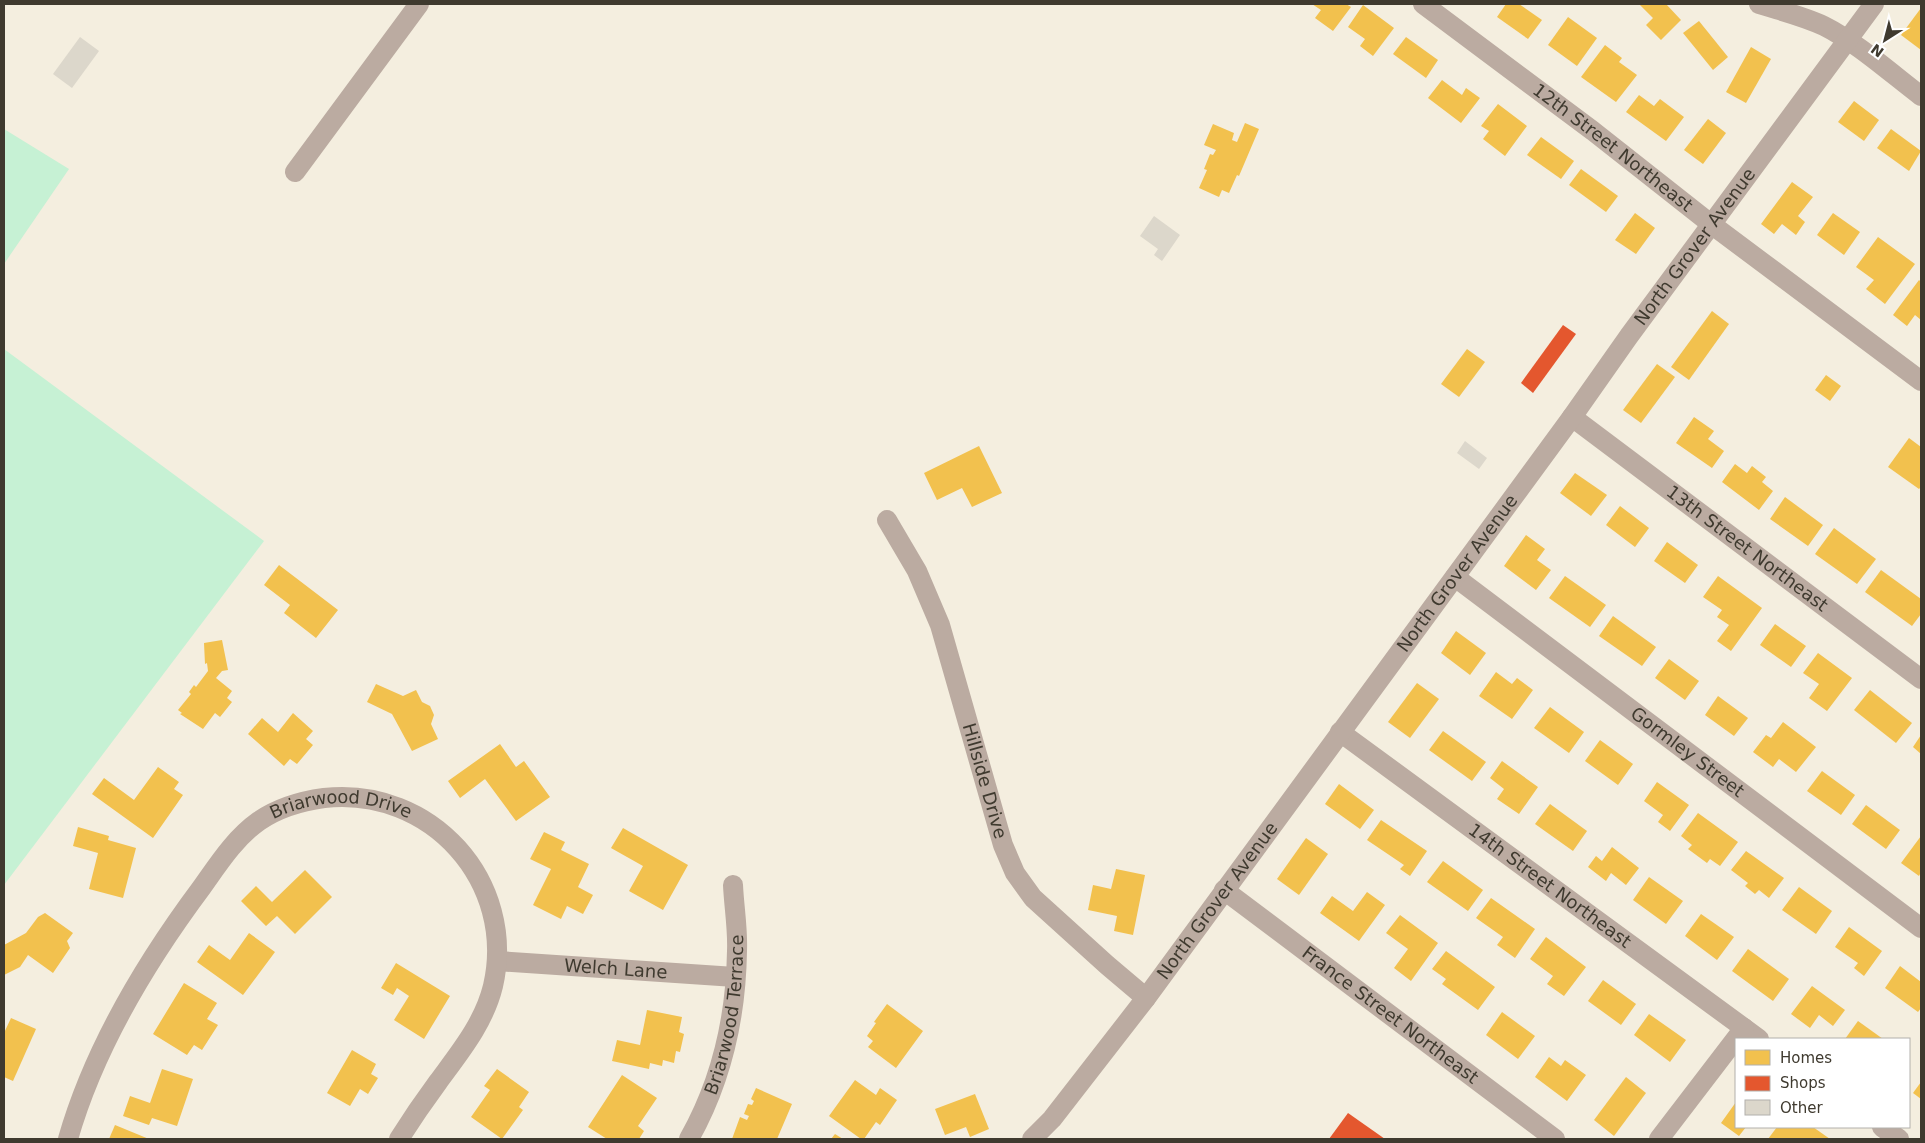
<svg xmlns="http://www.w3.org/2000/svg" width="1925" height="1143" viewBox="0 0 1925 1143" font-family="'DejaVu Sans',sans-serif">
<rect width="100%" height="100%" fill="#f4eedf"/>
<g fill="#c6f1d4">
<path d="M4,129L69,169L4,264Z"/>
<path d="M4,349L264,541L4,885Z"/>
</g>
<g fill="#f2c14e">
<path d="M1312,4H1346L1351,7L1333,31L1315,18L1321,10Z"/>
<path d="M1506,4H1519L1542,20L1528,39L1497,17Z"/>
<path d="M1639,4H1666L1681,20L1661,40L1646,25L1653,18Z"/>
<path d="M1363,5L1394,28L1373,56L1360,46L1365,39L1348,27Z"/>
<path d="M1921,8V50L1901,35Z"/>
<path d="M1568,17L1597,38L1577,66L1548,45Z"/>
<path d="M1699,21L1728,57L1713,70L1683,33Z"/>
<path d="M1406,37L1438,60L1426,78L1393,54Z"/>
<path d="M1605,45L1622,58L1619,62L1637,75L1616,102L1581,77Z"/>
<path d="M1751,47L1771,59L1746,103L1726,92Z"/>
<path d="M1442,80L1462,95L1466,88L1480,98L1461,123L1428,98Z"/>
<path d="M1639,95L1654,106L1660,99L1684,117L1666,141L1626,112Z"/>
<path d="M1854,101L1879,120L1864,141L1838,122Z"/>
<path d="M1498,104L1527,126L1505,156L1483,139L1489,131L1481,126Z"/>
<path d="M1708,119L1726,133L1703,164L1684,150Z"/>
<path d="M1245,123L1259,129L1239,176L1237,175L1229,193L1222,190L1219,197L1199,188L1207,170L1204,169L1210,154L1213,155L1216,150L1204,145L1213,124L1234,133L1232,140L1237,142Z"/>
<path d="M1891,129L1921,151L1909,171L1877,148Z"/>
<path d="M1541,137L1574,161L1561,179L1527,155Z"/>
<path d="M1581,169L1618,196L1606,212L1569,185Z"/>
<path d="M1792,182L1813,197L1798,216L1805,222L1796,235L1782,224L1774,234L1761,224Z"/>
<path d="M1635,213L1655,228L1636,254L1615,240Z"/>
<path d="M1833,213L1860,232L1844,255L1817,235Z"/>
<path d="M1878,237L1915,264L1885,304L1866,289L1874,280L1856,267Z"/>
<path d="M1919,280L1921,282V320L1915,315L1907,326L1893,315Z"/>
<path d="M1712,311L1729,324L1689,380L1671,367Z"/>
<path d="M1467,349L1485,362L1459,397L1441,384Z"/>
<path d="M1657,364L1675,377L1641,423L1623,410Z"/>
<path d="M1826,375L1841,386L1830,401L1815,390Z"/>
<path d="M1694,417L1714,431L1708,439L1724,451L1712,468L1676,443Z"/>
<path d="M1909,438L1921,447V487L1919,489L1888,467Z"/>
<path d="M979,446L1002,493L972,507L962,488L937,500L924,473Z"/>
<path d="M1735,464L1747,473L1752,466L1766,477L1762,482L1773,491L1759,510L1722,482Z"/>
<path d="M1575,473L1607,495L1591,516L1560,493Z"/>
<path d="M1785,497L1823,525L1808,546L1770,519Z"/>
<path d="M1620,506L1649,528L1635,547L1606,525Z"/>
<path d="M1834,528L1876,559L1857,584L1815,554Z"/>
<path d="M1526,535L1545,549L1537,560L1551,570L1536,590L1504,566Z"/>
<path d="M1667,542L1698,565L1685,583L1654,561Z"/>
<path d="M279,565L338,610L316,638L284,613L290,605L264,585Z"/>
<path d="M1881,570L1921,599V614L1912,626L1865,592Z"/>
<path d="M1565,576L1606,605L1590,627L1549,598Z"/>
<path d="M1718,576L1762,608L1731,651L1717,641L1729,625L1717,617L1722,610L1703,597Z"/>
<path d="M1613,616L1656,647L1642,666L1599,636Z"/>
<path d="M1775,624L1806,646L1791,667L1760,645Z"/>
<path d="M1456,631L1486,653L1470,675L1441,653Z"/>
<path d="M222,640L228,670L222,671L216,678L232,691L227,698L232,702L220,717L215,713L203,729L180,714L182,713L178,710L191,694L189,692L194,685L196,687L208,671L207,663L205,664L204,643Z"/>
<path d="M1818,653L1852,678L1827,711L1809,698L1819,684L1803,673Z"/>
<path d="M1669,659L1699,681L1685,700L1655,678Z"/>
<path d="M1496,672L1512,684L1517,678L1533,690L1512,719L1479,696Z"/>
<path d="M1417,683L1439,699L1410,738L1388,722Z"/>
<path d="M376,684L403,696L416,690L422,702L430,706L434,715L431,724L438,739L412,751L392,714L367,702Z"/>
<path d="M1870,690L1912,723L1896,743L1854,710Z"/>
<path d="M1718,696L1748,718L1734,736L1705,715Z"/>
<path d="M1550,707L1584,732L1569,753L1534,728Z"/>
<path d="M293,713L313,731L306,739L313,745L297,764L290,759L284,766L248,734L262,718L278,732Z"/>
<path d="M1783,722L1816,747L1796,772L1779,759L1773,767L1753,752L1766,735L1771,738Z"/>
<path d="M1443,731L1486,762L1472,781L1429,750Z"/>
<path d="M1921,735V754L1913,747Z"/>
<path d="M1600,740L1633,764L1618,785L1585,761Z"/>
<path d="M500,744L516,767L524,761L550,797L516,821L485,779L460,798L448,781Z"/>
<path d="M1502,761L1538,787L1519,814L1497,799L1504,789L1490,778Z"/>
<path d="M158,767L179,782L174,789L183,795L153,838L92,794L104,778L134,800Z"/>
<path d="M1822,771L1855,795L1841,815L1807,791Z"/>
<path d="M1657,782L1689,805L1670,831L1658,822L1663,815L1644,801Z"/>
<path d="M1339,784L1374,810L1360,829L1325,804Z"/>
<path d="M1550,804L1587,831L1573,851L1535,824Z"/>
<path d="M1866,805L1900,830L1886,849L1852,824Z"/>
<path d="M1698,813L1738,842L1720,866L1710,859L1707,863L1688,849L1692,845L1681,836Z"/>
<path d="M1381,820L1427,851L1410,876L1400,869L1404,865L1367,840Z"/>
<path d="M78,827L109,836L108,840L136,848L123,898L89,889L98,853L73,846Z"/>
<path d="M623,828L688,865L663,910L629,891L643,866L611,848Z"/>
<path d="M544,832L565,842L561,850L589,864L578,887L593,895L583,914L567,906L561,919L533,905L551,869L530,859Z"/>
<path d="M1921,836V872L1919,876L1901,863Z"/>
<path d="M1306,838L1328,854L1299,895L1277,879Z"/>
<path d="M1612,847L1639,868L1626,885L1611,873L1606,881L1588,867L1596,856L1602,861Z"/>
<path d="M1746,851L1784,878L1769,898L1759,890L1755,894L1745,886L1748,883L1731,870Z"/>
<path d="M1443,861L1483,890L1468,911L1427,882Z"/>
<path d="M1116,869L1145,875L1133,935L1114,931L1117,916L1088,910L1093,885L1111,889Z"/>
<path d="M305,870L332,897L295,934L277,916L266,926L241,901L256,886L272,902Z"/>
<path d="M1649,877L1683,901L1666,924L1633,900Z"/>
<path d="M1799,887L1832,911L1816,934L1782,910Z"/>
<path d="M1367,892L1385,905L1359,941L1320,913L1332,896L1353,911Z"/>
<path d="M1491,898L1535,929L1515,958L1497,945L1503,937L1476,918Z"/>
<path d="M45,913L73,933L67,941L70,948L53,973L28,955L20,967L4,975V945L26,933L38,917Z"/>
<path d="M1701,914L1734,937L1717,960L1685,936Z"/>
<path d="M1400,915L1438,943L1411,981L1394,968L1408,949L1386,933Z"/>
<path d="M1849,927L1882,951L1864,976L1854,968L1858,963L1835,947Z"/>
<path d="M249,933L275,952L243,995L197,962L209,945L230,960Z"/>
<path d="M1546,937L1586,967L1564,996L1547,984L1553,976L1530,959Z"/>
<path d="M1748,949L1789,979L1773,1001L1732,971Z"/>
<path d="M1446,951L1495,987L1478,1010L1442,984L1446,979L1432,969Z"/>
<path d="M396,963L450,996L424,1039L394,1020L409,996L397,988L393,995L381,988Z"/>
<path d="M1900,966L1921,982V1008L1918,1012L1885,988Z"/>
<path d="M1603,980L1636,1004L1621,1025L1588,1001Z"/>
<path d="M184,983L217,1003L207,1019L218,1025L202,1050L194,1045L187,1055L153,1034Z"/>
<path d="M1812,986L1845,1010L1833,1026L1819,1015L1810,1028L1791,1014Z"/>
<path d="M887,1004L923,1031L896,1068L868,1047L873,1041L867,1036L876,1023L874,1022Z"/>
<path d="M647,1010L682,1017L679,1032L684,1034L680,1052L676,1051L674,1063L663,1060L662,1066L650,1063L649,1069L612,1061L617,1040L640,1045Z"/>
<path d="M1502,1012L1535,1036L1518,1059L1486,1035Z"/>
<path d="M1649,1014L1686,1040L1670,1062L1634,1035Z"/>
<path d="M11,1018L36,1029L13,1081L4,1077V1033Z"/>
<path d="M1858,1021L1883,1039H1845Z"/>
<path d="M352,1050L376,1064L371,1074L378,1078L368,1094L360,1089L350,1106L327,1093Z"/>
<path d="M1549,1057L1561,1066L1565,1060L1586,1075L1567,1101L1535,1077Z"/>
<path d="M162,1069L193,1079L177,1126L152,1118L149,1125L123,1116L130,1096L150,1103Z"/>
<path d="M497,1069L529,1092L519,1107L523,1110L502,1139L471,1117L490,1090L484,1086Z"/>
<path d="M622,1075L657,1098L638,1126L644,1131L639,1139H607L588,1127Z"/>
<path d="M1626,1077L1646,1093L1614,1136L1594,1120Z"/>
<path d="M855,1080L876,1095L880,1088L897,1100L880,1125L876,1122L864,1139H861L829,1116Z"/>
<path d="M1921,1082V1099L1913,1093Z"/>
<path d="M756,1088L792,1104L777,1139H732L740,1117L747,1120L749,1116L744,1114L748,1104L752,1105L754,1101L751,1099Z"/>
<path d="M975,1094L989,1129L970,1137L966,1127L945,1135L935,1109Z"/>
<path d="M1736,1102V1127H1746L1739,1136L1721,1123Z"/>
<path d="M115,1125L149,1139H109Z"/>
<path d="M1777,1127H1813L1830,1139H1768Z"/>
<path d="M835,1134L843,1139H831Z"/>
</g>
<g fill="#e4572e">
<path d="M1563,325L1576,334L1533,393L1521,383Z"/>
<path d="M1348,1113L1385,1139H1329Z"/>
</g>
<g fill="#dcd7cb">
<path d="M80,37L99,51L72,88L53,74Z"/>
<path d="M1154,216L1180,235L1162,261L1154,255L1158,249L1140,236Z"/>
<path d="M1465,441L1487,458L1479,469L1457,453Z"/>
</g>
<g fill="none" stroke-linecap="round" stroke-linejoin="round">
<g stroke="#bbaba1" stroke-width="20">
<path id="s1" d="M1423,4L1593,131L1711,224L1921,381"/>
<path d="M1759,4C1781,11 1803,16 1824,26C1856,42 1892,74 1921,96"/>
<path d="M295,172L419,4"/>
<path id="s2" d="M1572,417L1921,679"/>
<path id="s3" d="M887,520L917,571L940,625L1003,845L1015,873L1033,898L1107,965L1146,998"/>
<path id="s4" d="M1455,577L1921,928"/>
<path id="s5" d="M1340,732L1759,1039"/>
<path id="s6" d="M1224,890L1555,1139"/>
<path id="s7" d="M497,961L735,977"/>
<path d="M1882,1127L1899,1139"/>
<path id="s8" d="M68,1139C94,1048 146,962 202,887C219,863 235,838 259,821C278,808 302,801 324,798C431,786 517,882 493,986C484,1023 460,1052 438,1082C424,1101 411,1120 399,1139"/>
<path id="s9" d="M689,1139C721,1082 736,1016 737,951C738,929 734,907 733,885"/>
<path id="s10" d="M1032,1139L1052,1119L1146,998L1572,417L1629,336L1874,4"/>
<path d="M1659,1139L1744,1028"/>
</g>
</g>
<g text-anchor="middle" stroke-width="5" stroke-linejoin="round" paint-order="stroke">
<g font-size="18" fill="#3f3a2f" stroke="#fff">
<text dy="6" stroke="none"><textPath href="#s1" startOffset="238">12th Street Northeast</textPath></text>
<text dy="6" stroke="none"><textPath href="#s10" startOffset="1112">North Grover Avenue</textPath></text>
<text dy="6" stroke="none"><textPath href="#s2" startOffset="219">13th Street Northeast</textPath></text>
<text dy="6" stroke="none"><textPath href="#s10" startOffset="708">North Grover Avenue</textPath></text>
<text dy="6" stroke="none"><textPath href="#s4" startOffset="291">Gormley Street</textPath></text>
<text dy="6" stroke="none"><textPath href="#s3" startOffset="280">Hillside Drive</textPath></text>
<text dy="6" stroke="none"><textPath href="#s8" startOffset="461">Briarwood Drive</textPath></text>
<text dy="6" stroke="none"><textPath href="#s5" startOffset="260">14th Street Northeast</textPath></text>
<text dy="6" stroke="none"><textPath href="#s10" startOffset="302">North Grover Avenue</textPath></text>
<text dy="6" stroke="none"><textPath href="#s7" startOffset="119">Welch Lane</textPath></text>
<text dy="6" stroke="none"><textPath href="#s9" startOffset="131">Briarwood Terrace</textPath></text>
<text dy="6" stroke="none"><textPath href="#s6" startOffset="208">France Street Northeast</textPath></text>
</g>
</g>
<rect width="1925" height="1143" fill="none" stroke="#3f3a2f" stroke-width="10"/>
<rect x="1735" y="1038" width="175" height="90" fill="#ffffff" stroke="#b2b0ac"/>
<rect x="1745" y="1050" width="25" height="15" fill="#f2c14e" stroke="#b2b0ac"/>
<text x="1780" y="1063" font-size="15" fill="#3f3a2f">Homes</text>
<rect x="1745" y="1076" width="25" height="15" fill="#e4572e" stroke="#b2b0ac"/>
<text x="1780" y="1088" font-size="15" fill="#3f3a2f">Shops</text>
<rect x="1745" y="1100" width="25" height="15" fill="#dcd7cb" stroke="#b2b0ac"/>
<text x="1780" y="1113" font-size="15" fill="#3f3a2f">Other</text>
<g transform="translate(1885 40) rotate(216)" stroke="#ffffff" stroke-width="4" paint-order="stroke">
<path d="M0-4L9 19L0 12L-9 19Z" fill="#3f3a2f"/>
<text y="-8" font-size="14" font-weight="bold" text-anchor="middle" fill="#3f3a2f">N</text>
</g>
</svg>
